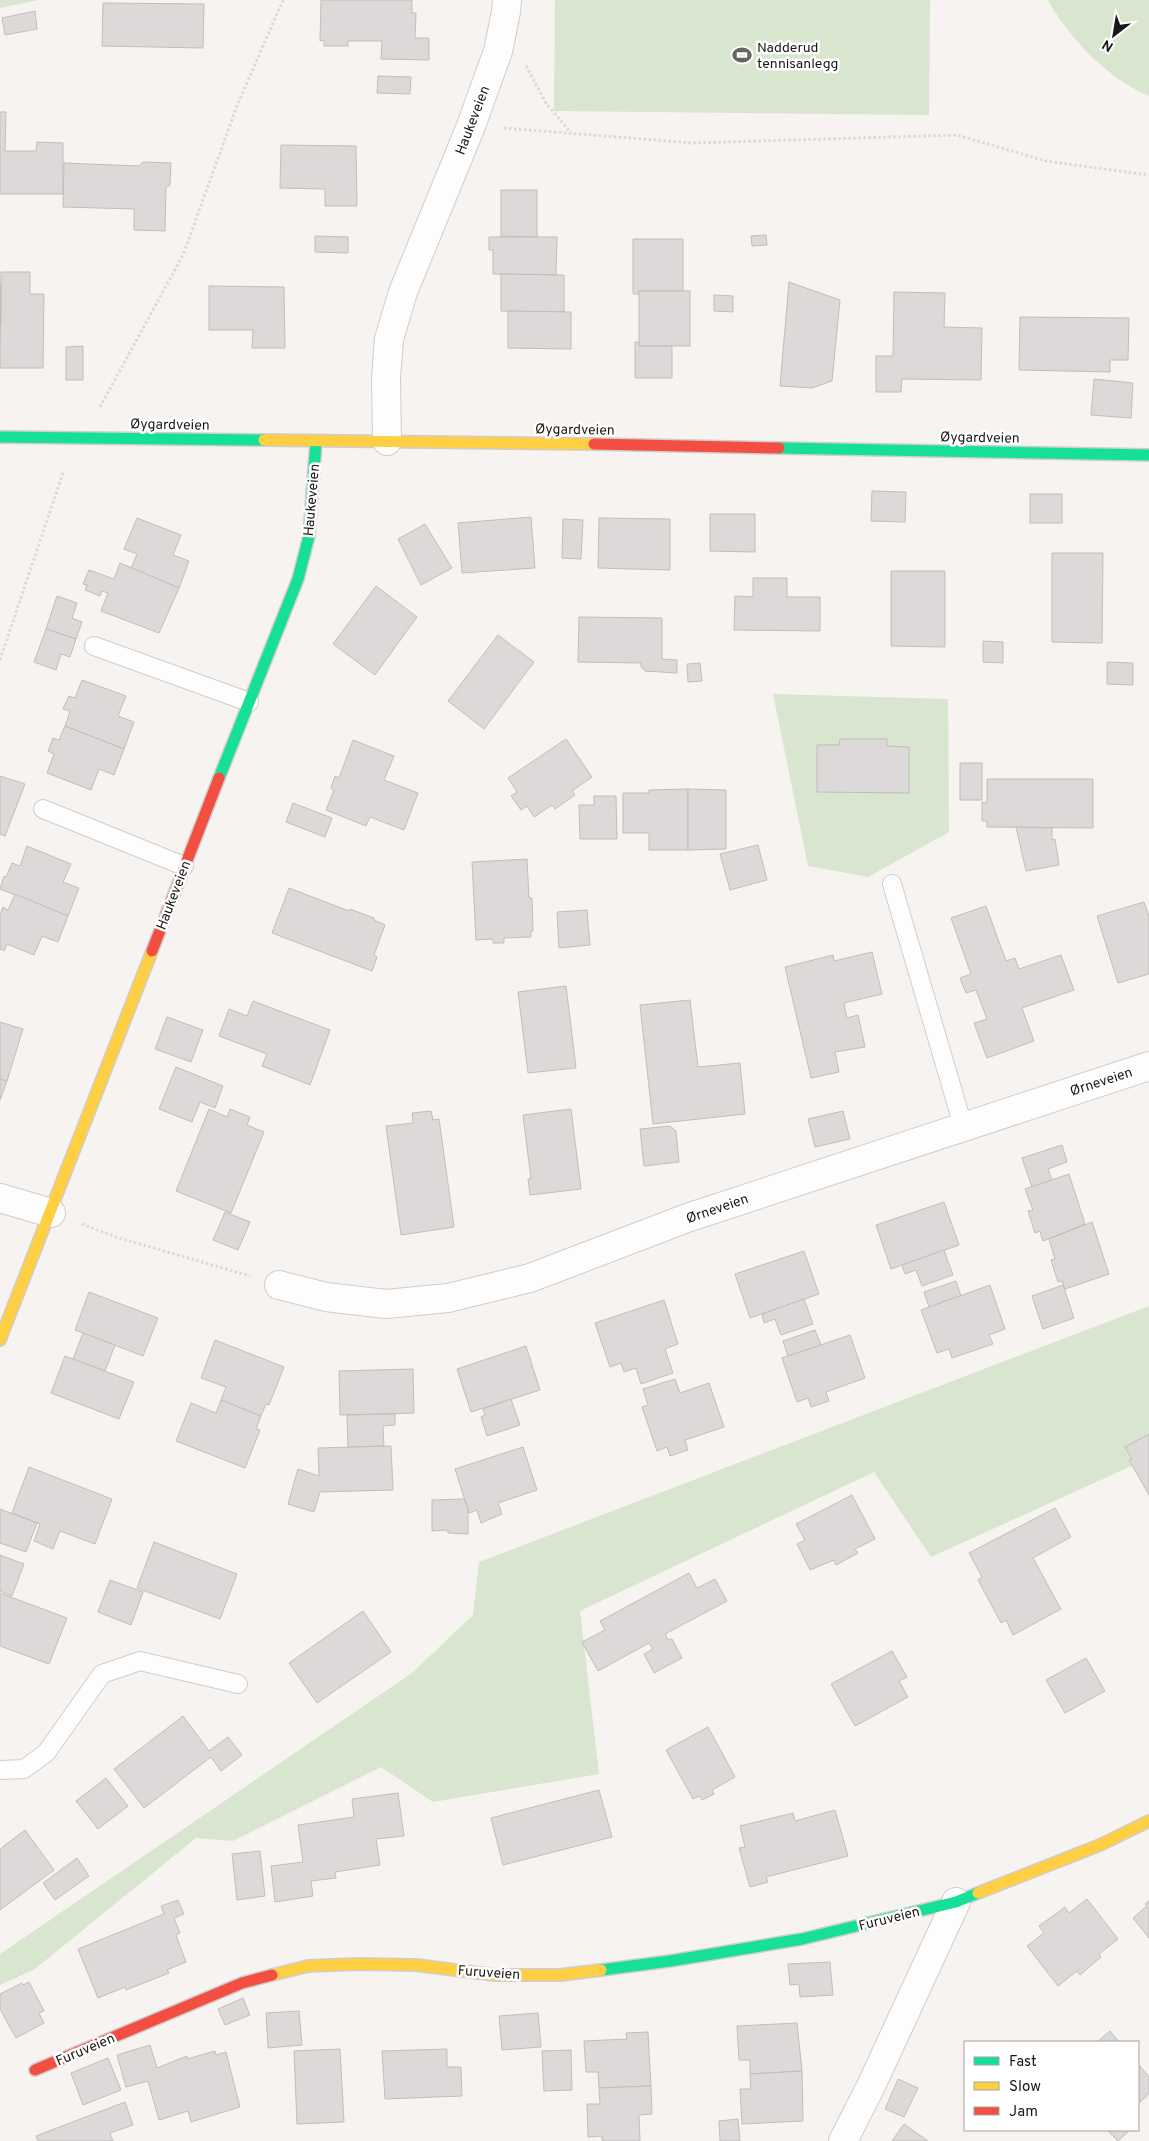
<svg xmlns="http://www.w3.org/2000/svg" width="1149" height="2141" viewBox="0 0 1149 2141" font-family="Overpass,sans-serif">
<rect width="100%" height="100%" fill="#f6f3f1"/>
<g fill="#d8e6cf">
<path d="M0,0H38L0,8Z"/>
<path d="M555,0H930L929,115L554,111Z"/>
<path d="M1048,0H1149V96C1109,80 1068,37 1048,0Z"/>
<path d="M773,694L948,699L949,832L868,877L808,866Z"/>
<path d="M1149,1306V1458L931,1557L874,1472L580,1611L599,1774L433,1802L381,1767L233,1841L196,1838L35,1969L0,1985V1954L412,1673L473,1615L479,1562Z"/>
</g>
<g fill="#dcd9d8" stroke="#c1bebc">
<path d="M321,0H412V13H416L415,38H429V60L381,59L382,41H348V46H324V40L320,41Z"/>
<path d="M103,3L204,4L203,48L102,46Z"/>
<path d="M35,11L37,29L5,35L2,18Z"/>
<path d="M378,76L411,77L410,94L377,93Z"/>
<path d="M0,112H6L5,151H36L37,142L63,143V194H0Z"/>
<path d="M281,145L356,146L357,206H325V189L280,188Z"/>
<path d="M143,162L171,163L170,185L166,188L165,231L134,230V209L63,207L64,163L139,166Z"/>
<path d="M501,190H537V237L501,236Z"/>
<path d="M766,235L767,245L752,246L751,236Z"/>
<path d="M315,236L348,237V253L315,252Z"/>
<path d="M489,237H557L556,275L493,274V250H489Z"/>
<path d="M633,239H683V291H639V294H633Z"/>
<path d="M1,272H30V294H44L43,368H0Z"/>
<path d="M501,274L564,275V312L501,311Z"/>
<path d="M789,282L840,300L832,381L812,388L780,386Z"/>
<rect x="0" y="284" width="1" height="40"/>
<path d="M209,286L284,287L285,348H252L253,330H209Z"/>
<rect x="639" y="291" width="51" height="55"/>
<path d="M894,292L945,293L944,327L982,328L981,380L902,379L901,392H876V356H893Z"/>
<path d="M714,295L733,296V312L714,311Z"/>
<path d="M508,311L571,312V349L508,348Z"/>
<path d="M1020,317L1129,318L1128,360H1110V372L1019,370Z"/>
<path d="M635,342H639V346H672V378H635Z"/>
<path d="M83,346V380H66V347Z"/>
<path d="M1094,379L1133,383L1131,418L1091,415Z"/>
<path d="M872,491L906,492L905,522L871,521Z"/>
<rect x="1030" y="494" width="32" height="29"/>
<path d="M710,514H755V552L710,551Z"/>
<path d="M531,517L535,568L462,573L458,523Z"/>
<path d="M137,518L181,535L173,555L189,561L179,588L131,569L137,554L124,549Z"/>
<path d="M599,518L670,519V570L598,568Z"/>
<path d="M563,519L583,520L581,559L562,558Z"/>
<path d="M425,524L452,568L421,585L398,539Z"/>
<path d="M1052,553H1103L1102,643L1052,642Z"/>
<path d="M120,563L179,588L159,633L101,611L108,593L102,591L100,596L85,590L87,585L83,584L89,570L114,579Z"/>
<path d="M891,571H945V647L891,646Z"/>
<path d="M753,578H787V597H820V631L734,630L735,596L753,597Z"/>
<path d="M376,586L417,617L375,675L333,644Z"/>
<path d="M57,596L77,603L72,618L82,622L76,639L46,629Z"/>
<path d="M579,617L662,618V659L677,660V673L645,671L641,667V663L578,662Z"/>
<path d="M46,629L76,639L70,657L61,654L56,670L34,662Z"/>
<path d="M498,635L534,662L484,729L448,701Z"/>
<path d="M983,641L1003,642V663L983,662Z"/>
<path d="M1107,662L1133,663V685L1107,684Z"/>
<path d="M700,663L702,681L688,682L687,664Z"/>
<path d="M82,680L126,696L118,716L134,722L124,749L65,726L70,711L63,709L69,696L75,698Z"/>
<path d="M65,726L124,749L114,775L99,769L91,790L47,773L54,754L48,751L53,738L59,740Z"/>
<path d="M566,739L592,777L572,791L575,795L555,809L552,805L534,817L527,806L521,810L511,796L517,792L508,778Z"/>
<path d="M840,739H887V746L909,747V793L817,792V745H839Z"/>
<path d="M353,740L394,756L384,780L418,793L404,830L370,817L366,826L326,810L334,790L331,788L335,776L339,778Z"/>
<rect x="960" y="763" width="22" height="37"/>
<path d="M0,776L25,784L5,836L0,834Z"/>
<path d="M987,779H1093V828L987,827V821H982V802L987,803Z"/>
<path d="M688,789V850H649V833H623V793H649V790Z"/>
<path d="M688,789L726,790V849L688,850Z"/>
<path d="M594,796H616L617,839H580L579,805H594Z"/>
<path d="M293,803L332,818L325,837L286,822Z"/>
<path d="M1016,827L1052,828V840L1055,839L1059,865L1026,871Z"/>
<path d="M758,845L767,880L730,890L720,854Z"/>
<path d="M27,846L71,864L63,882L79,888L68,916L0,889L4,876L6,877L12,863L20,866Z"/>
<path d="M527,859L529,898H532L533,931H531V937L504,938V943H493V939L476,940L472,862Z"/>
<path d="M289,888L349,911L350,909L374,918V920L385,925L374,955L377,957L372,971L272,933Z"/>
<path d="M15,894L68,916L58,942L42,936L34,955L7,944L4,951L0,949V915L3,907L8,910Z"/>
<path d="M1144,902L1149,916V974L1118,983L1097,916Z"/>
<path d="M986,906L1006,961L1015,958L1019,969L1061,955L1074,990L1022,1008L1034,1041L987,1058L974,1023L987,1019L976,990L966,993L960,978L971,974L951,918Z"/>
<path d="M587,910L590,945L559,948L557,912Z"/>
<path d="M872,952L882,994L844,1003L847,1018L858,1015L865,1047L835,1052L839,1072L811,1078L785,967L833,955L834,961Z"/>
<path d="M566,986L576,1068L528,1073L518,992Z"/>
<path d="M690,1000L698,1067L740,1063L745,1114L653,1124L640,1005Z"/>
<path d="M253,1001L330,1030L310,1085L262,1066L267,1054L219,1036L229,1009L247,1016Z"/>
<path d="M167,1017L203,1030L191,1062L155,1049Z"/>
<path d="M0,1022L23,1029L7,1081L0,1079Z"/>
<path d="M176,1067L223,1086L215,1108L200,1102L192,1122L159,1109Z"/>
<path d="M0,1079L7,1081L0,1100Z"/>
<path d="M209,1109L227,1117L230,1109L250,1117L247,1125L264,1132L231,1213L176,1191Z"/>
<path d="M571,1109L581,1189L530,1195L528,1179H531L523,1115Z"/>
<path d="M431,1111L433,1120L439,1119L454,1227L401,1235L386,1126L413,1123L412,1113Z"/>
<path d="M843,1111L850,1139L815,1147L808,1119Z"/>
<path d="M670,1126L676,1131L679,1162L644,1166L640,1129Z"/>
<path d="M1062,1145L1067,1162L1048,1169L1052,1180L1032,1187L1022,1158Z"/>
<path d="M1069,1174L1085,1224L1043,1241L1040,1231L1035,1233L1028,1211L1033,1210L1025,1189Z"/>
<path d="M944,1202L959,1245L891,1269L876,1225Z"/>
<path d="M225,1212L250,1222L238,1250L213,1240Z"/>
<path d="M1092,1222L1109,1274L1065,1289L1062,1281L1058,1282L1051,1260L1055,1259L1049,1239Z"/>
<path d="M944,1250L953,1275L922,1286L916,1270L905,1274L902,1265Z"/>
<path d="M804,1251L819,1294L750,1318L735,1274Z"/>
<path d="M956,1281L961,1296L929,1307L924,1292Z"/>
<path d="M990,1285L1005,1329L989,1335L993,1344L952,1358L949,1349L937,1353L921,1310Z"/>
<path d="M1063,1285L1074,1318L1043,1329L1032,1296Z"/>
<path d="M89,1292L158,1318L143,1356L75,1330Z"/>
<path d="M804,1299L813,1324L781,1335L775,1319L764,1323L762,1314Z"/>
<path d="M664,1300L678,1344L665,1349L673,1373L641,1384L636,1368L624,1372L621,1363L610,1367L595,1323Z"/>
<path d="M815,1330L821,1345L788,1356L783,1341Z"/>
<path d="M83,1333L115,1345L105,1371L73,1359Z"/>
<path d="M850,1335L865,1378L826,1392L829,1401L811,1407L808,1398L797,1402L782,1358Z"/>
<path d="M215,1340L284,1367L269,1405L266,1404L261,1416L221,1400L226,1387L201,1378Z"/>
<path d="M526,1346L540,1390L471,1412L457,1369Z"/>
<path d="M65,1356L134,1382L119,1419L51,1393Z"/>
<path d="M413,1369L414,1413L340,1415L339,1371Z"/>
<path d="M675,1379L680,1393L709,1383L724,1427L685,1440L688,1450L670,1456L667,1447L657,1451L642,1407L648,1405L643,1389Z"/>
<path d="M511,1399L520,1425L487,1436L481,1417L485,1415L483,1409Z"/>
<path d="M221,1400L261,1416L256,1429L260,1430L245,1468L176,1441L191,1403L216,1413Z"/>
<path d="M395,1414V1425L383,1426L384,1446L348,1447L347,1415Z"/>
<path d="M1149,1434V1495L1129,1460L1132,1459L1125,1447Z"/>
<path d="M391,1446L393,1490L320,1492L314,1512L288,1504L298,1469L319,1476L318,1448Z"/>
<path d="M523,1447L537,1490L498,1503L502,1514L481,1523L477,1510L469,1513L455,1469Z"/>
<path d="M29,1467L112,1499L95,1544L60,1531L53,1549L34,1541L40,1524L12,1513Z"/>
<path d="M852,1495L875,1539L855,1549L858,1553L836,1565L834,1560L810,1570L797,1544L805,1540L796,1524Z"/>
<path d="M464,1499L468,1508V1534L448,1533V1530L432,1531V1500Z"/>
<path d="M1055,1508L1071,1537L1033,1558L1061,1609L1013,1635L1006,1620L1001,1623L978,1580L982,1577L969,1553Z"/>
<path d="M0,1509L37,1523L26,1552L0,1543Z"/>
<path d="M154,1542L237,1574L220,1619L137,1588Z"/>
<path d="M0,1555L24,1564L12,1596L0,1591Z"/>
<path d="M689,1573L697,1588L715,1579L727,1601L665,1634L668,1640L672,1639L682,1658L654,1673L644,1654L653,1649L649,1643L598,1671L582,1642L605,1630L600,1621Z"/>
<path d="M110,1580L143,1592L131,1625L98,1612Z"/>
<path d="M0,1593L67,1618L49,1664L0,1646Z"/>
<path d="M363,1611L391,1652L317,1703L289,1663Z"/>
<path d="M892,1651L907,1677L899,1681L908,1697L855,1726L831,1684Z"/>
<path d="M1086,1658L1105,1691L1065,1713L1046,1680Z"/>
<path d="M183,1716L209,1751L228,1737L242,1755L221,1771L211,1757L144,1808L114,1769Z"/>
<path d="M708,1727L735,1777L712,1790L714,1794L702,1800L700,1796L693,1799L666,1750Z"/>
<path d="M106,1778L128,1806L98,1829L76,1801Z"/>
<path d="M599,1790L612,1837L503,1865L491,1818Z"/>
<path d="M398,1793L404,1836L376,1839L380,1865L335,1872L336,1878L311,1881L313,1896L275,1902L271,1866L303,1862L298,1825L354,1817L352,1799Z"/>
<path d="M835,1810L848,1856L766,1877L768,1882L750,1887L739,1848L745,1847L740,1826L793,1813L795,1821Z"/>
<path d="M25,1830L54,1870L0,1910V1849Z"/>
<path d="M260,1851L265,1896L237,1900L232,1854Z"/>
<path d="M77,1858L89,1876L55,1900L43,1883Z"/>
<path d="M1087,1899L1118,1939L1099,1954L1101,1957L1080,1975L1077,1971L1058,1986L1027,1946L1044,1933L1039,1926L1065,1907L1069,1913Z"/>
<path d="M178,1900L184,1914L174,1918L180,1933L176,1935L186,1962L167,1970L169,1973L126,1990L125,1987L98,1998L78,1949L164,1914L161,1906Z"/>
<path d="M1149,1901V1938L1133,1918L1147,1906L1145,1904Z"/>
<path d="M830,1962L833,1995L800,1997L799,1984L790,1985L788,1964Z"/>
<path d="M29,1982L44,2011L39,2013L44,2023L16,2038L0,2009V1994L22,1983L23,1985Z"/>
<path d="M243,1998L250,2015L225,2025L218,2009Z"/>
<path d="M299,2011L302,2045L268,2048L266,2013Z"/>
<path d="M538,2013L541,2047L502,2050L499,2016Z"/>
<path d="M797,2023L802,2071L750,2074V2060H739L737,2026Z"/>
<path d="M1110,2031L1119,2042H1097Z"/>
<path d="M648,2032L651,2086L599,2088L598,2072H586L584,2041L627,2039L626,2033Z"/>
<path d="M150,2045L157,2068L187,2056V2059L215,2051L216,2055L226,2052L240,2107L191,2122L188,2111L159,2120L148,2081L126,2087L117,2055Z"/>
<path d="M340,2049L344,2122L297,2124L294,2051Z"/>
<path d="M447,2049V2067H461L462,2096L385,2099L382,2051Z"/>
<path d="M571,2050L572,2090L544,2091L542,2051Z"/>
<path d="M108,2058L121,2090L83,2105L71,2073Z"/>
<path d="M1138,2064L1149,2077V2094L1138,2104Z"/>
<path d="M802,2071L803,2121L742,2124L740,2089H751L750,2074Z"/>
<path d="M898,2079L918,2088L904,2117L885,2109Z"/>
<path d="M651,2086L652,2114L639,2115L640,2141H602V2136L588,2137L587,2104H600L599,2088Z"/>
<path d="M125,2102L133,2125L110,2133L113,2141H38L36,2136Z"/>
<path d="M738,2119L740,2141H720L719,2121Z"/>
<path d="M904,2124L928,2141H892Z"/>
<path d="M1107,2130H1130L1118,2141Z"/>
</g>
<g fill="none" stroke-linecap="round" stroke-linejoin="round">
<g stroke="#d0cecc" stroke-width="20">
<g id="lane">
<path d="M94,646L249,702"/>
<path d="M43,809L184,866"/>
<path d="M892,884L963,1126"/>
<path d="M0,1770L24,1769L46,1753L102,1674L140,1661L238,1684"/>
</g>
</g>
<g stroke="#d0cecc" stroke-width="30">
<g id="street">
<path d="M387,441L386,378L389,339L403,292L471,126L498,51L506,12L507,0"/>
<path d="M0,1198L51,1213"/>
<path d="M279,1285L326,1297L386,1304L448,1298L530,1278L687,1218L1149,1066"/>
<path d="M843,2141L871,2086L956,1902"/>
</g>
</g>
<g stroke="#d0cecc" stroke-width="14">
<g id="fast">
<path d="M0,437L264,440"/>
<path d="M779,448L1149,455"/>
<path d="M219,778L298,579L309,536L316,442"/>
<path d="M601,1970L670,1961L802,1939L956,1902L978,1893"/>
</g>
</g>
<g stroke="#d0cecc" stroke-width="14">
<g id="slow">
<path d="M264,440L594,444"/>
<path d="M0,1340L152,951"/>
<path d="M978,1893L1100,1845L1149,1821"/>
<path d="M272,1975L308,1966L359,1964L416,1965L495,1975H560L601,1970"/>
</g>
</g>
<g stroke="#d0cecc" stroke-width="14">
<g id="jam">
<path d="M594,444L779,448"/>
<path d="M152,951L219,778"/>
<path d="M35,2070L242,1983L272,1975"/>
</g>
</g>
<g stroke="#dbdad9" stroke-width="3" stroke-dasharray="2.5 2.5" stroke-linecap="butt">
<path d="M526,66L546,103L571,133"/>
<path d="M504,128L693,143L957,135L1046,161L1149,175"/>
<path d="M100,407L183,255L237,106L283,0"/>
<path d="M0,660L64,470"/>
<path d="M82,1224L116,1237L250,1276"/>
</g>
<use href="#lane" stroke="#fefdfd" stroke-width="18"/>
<use href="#street" stroke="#fefdfd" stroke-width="28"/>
<use href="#fast" stroke="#16e098" stroke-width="11"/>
<use href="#slow" stroke="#ffcf43" stroke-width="11"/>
<use href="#jam" stroke="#f24e42" stroke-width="11"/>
</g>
<defs>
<g id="stadium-bare" transform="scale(1.5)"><path d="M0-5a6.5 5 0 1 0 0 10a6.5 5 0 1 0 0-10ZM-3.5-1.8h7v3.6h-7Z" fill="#676563" stroke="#fff" stroke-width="2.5" paint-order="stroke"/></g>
</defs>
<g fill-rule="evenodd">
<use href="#stadium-bare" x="742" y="55"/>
</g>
<g text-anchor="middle" stroke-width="5" stroke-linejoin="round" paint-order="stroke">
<g font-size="14" fill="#1a1816" stroke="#fff" text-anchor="start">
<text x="757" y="52">Nadderud<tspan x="757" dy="16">tennisanlegg</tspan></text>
</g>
<g font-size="14" fill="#1a1816" stroke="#fff">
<text transform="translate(472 120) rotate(-69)" y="5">Haukeveien</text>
<text transform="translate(170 424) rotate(1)" y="5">Øygardveien</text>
<text transform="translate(575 429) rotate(1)" y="5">Øygardveien</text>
<text transform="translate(980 437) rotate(1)" y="5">Øygardveien</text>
<text transform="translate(311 500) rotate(-85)" y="5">Haukeveien</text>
<text transform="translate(173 895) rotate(-69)" y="5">Haukeveien</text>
<text transform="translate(1101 1081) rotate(-18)" y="5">Ørneveien</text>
<text transform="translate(717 1208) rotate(-19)" y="5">Ørneveien</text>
<text transform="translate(889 1918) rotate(-14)" y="5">Furuveien</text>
<text transform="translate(489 1972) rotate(4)" y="5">Furuveien</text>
<text transform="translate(85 2049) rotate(-23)" y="5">Furuveien</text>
</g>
</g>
<rect x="964" y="2041" width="175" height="90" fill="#ffffff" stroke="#a3a3a2"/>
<rect x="974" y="2057" width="25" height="8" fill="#16e098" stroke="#a3a3a2"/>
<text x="1009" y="2066" font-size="15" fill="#1a1816">Fast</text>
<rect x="974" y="2082" width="25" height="8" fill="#ffcf43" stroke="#a3a3a2"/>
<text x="1009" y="2091" font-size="15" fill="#1a1816">Slow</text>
<rect x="974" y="2107" width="25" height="8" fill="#f24e42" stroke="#a3a3a2"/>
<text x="1009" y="2116" font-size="15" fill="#1a1816">Jam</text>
<g transform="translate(1114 35) rotate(211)" stroke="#ffffff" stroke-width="4" paint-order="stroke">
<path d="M0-4L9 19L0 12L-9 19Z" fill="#1a1816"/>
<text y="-8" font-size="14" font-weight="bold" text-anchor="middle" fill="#1a1816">N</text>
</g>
</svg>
